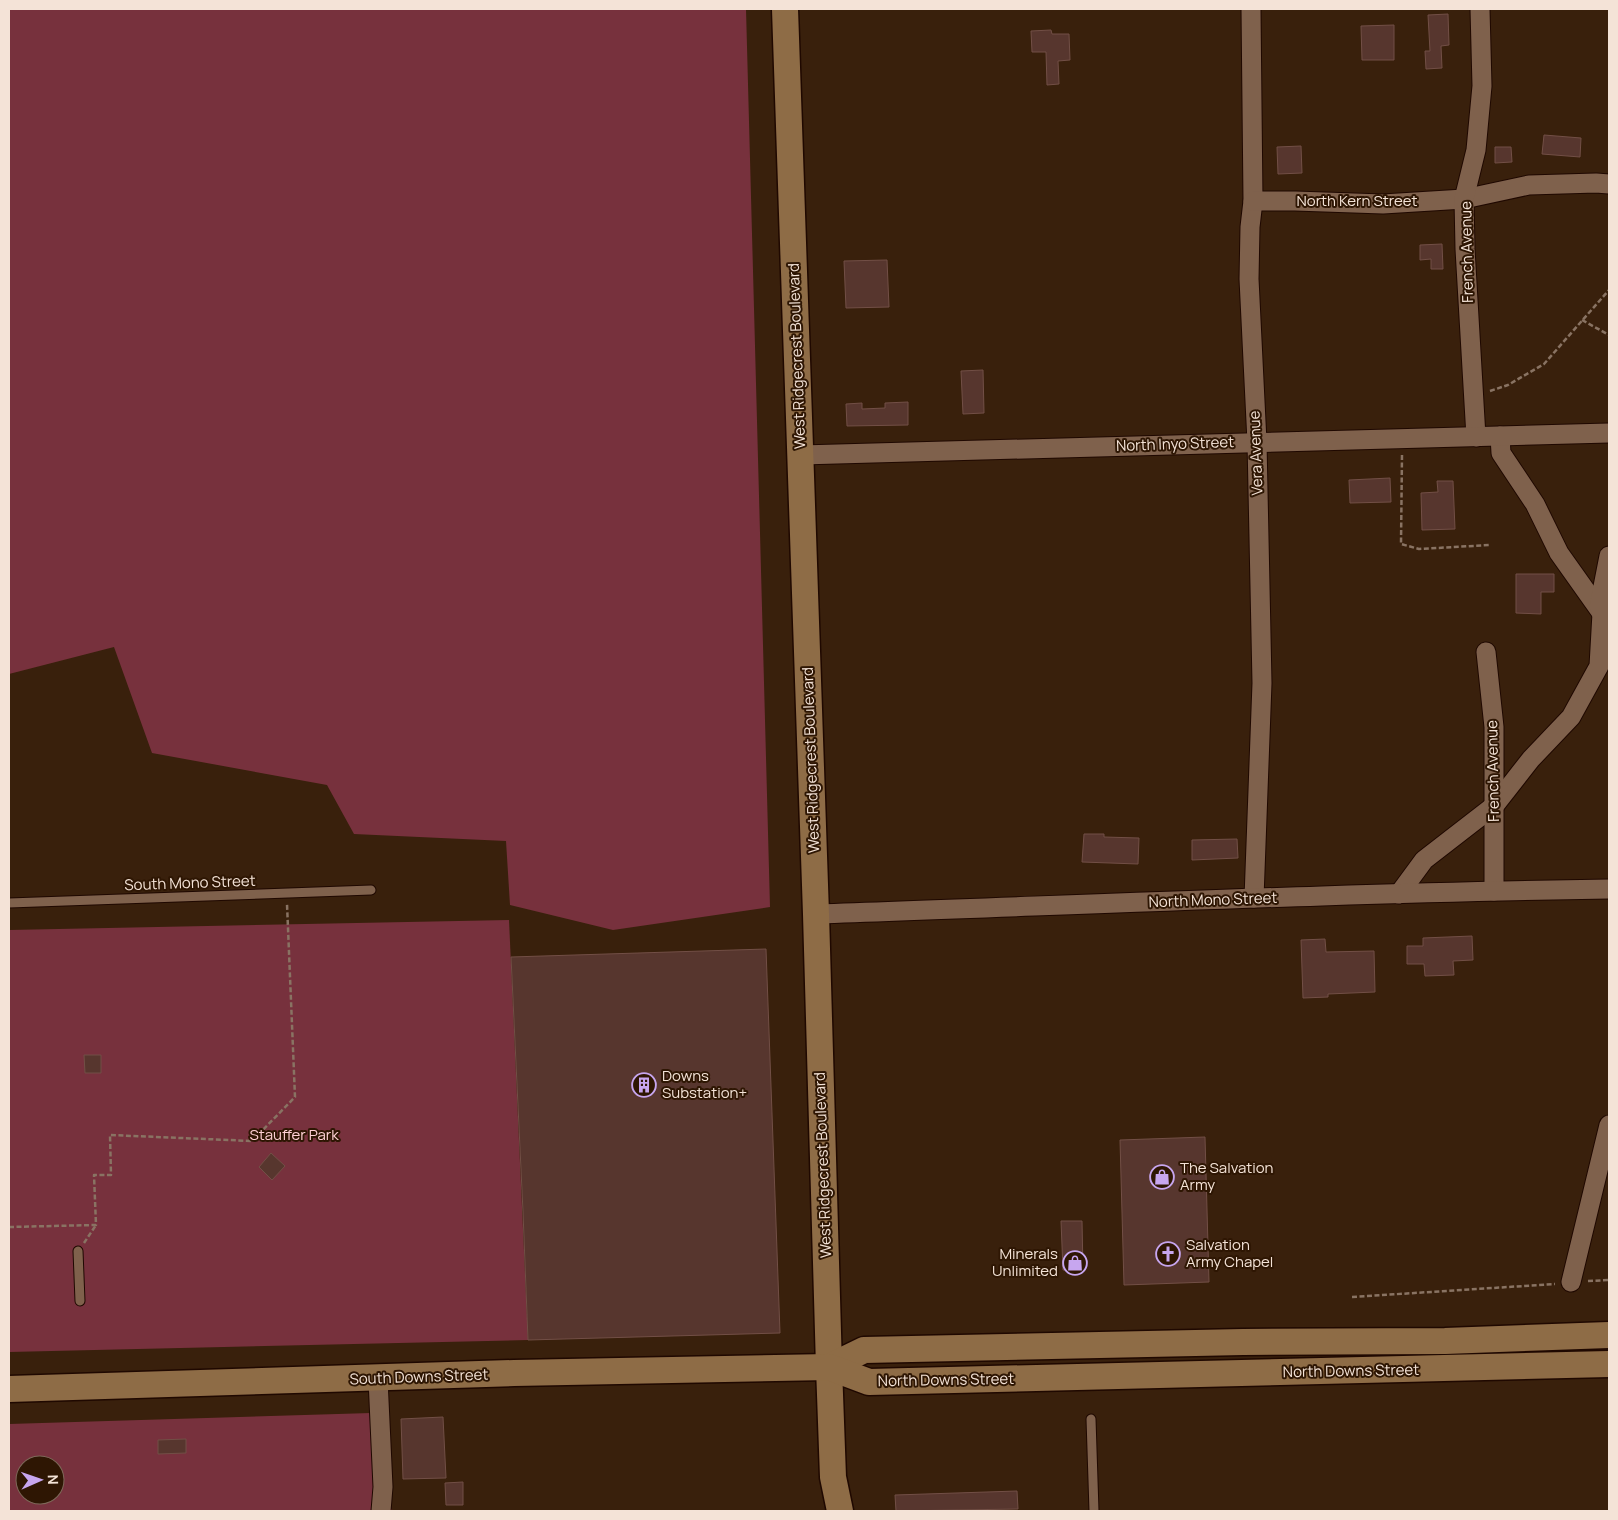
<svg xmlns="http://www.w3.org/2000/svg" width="1618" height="1520" viewBox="0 0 1618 1520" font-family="Manrope,sans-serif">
<rect width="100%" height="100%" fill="#39200c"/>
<g fill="#77313d" fill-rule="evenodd">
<path d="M9,9H746L770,907L613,930L510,905L506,841L354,834L327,785L152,753L114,647L9,674Z"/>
<path d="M509,920L528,1340L9,1352V930Z"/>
<path d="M371,1413L388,1504L393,1511H9V1424ZM25,1465H55V1495H25Z"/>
</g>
<g fill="#57362e" stroke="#724f46">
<path d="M1448,14L1449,45L1441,46L1442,68L1426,69L1425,51H1430L1428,15Z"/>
<path d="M1394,25V60H1362L1361,26Z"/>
<path d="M1051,30L1052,34H1069L1070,60L1058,61L1059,84L1047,85L1046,52H1032L1031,31Z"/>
<path d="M1544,135L1581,138L1580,157L1542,154Z"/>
<path d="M1301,146L1302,173L1278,174L1277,147Z"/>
<path d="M1495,147H1511L1512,162L1495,163Z"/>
<path d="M1442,244L1443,269H1431V259L1420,260V245Z"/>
<path d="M887,260L889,307L846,308L844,261Z"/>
<path d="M983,370L984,413L963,414L961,371Z"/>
<path d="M908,402V425L847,426L846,404L862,403V409L885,408V403Z"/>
<path d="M1390,478L1391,502L1350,503L1349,480Z"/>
<path d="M1437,481H1453L1455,529L1422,530L1421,493L1438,492Z"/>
<path d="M1516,574H1554V592H1541V614L1516,613Z"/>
<path d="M1084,834H1104V837L1139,838L1138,864L1082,862Z"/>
<path d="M1237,839L1238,858L1192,860V840Z"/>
<path d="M1472,936L1473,960L1453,961L1454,975L1425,976L1424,964H1407V946H1423V938Z"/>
<path d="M1325,939L1326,952L1374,951L1375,992L1328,994V997L1303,998L1301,940Z"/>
<path d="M766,949L780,1333L528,1340L523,1212L511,957Z"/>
<path d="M84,1055H101V1073H85Z"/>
<path d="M1205,1137L1209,1282L1124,1285L1120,1140Z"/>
<path d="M271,1153L285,1166L272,1180L259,1167Z"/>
<path d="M1061,1221H1082L1083,1270H1063Z"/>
<path d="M443,1417L446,1478L403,1479L401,1419Z"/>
<path d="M186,1439V1453L158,1454V1440Z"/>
<path d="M463,1482V1505H446L445,1483Z"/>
<path d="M1017,1491L1018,1509L896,1511L895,1495Z"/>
</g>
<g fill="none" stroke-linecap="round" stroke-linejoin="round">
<g stroke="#1f0800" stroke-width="11">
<g id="lane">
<path d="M9,903L371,890"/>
<path d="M78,1251L80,1301"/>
<path d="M1091,1419L1094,1511"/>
</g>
</g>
<g stroke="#1f0800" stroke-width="21">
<g id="street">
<path d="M1251,9L1253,201L1250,227L1249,279L1257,442L1262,683L1254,898"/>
<path d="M1253,201H1295L1383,204L1464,199L1529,185L1596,183L1609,184"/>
<path d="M1500,436L1501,453L1535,504L1559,553L1603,615"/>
<path d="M1476,437L1465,249L1464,199L1476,150L1482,86L1480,9"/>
<path d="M801,455L1609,433"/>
<path d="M1486,652L1494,727V891"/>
<path d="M1399,894L1424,860L1495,805L1531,759L1571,717L1599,666L1602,613L1599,607L1609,556"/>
<path d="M816,914C1081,905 1345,893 1609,889"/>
<path d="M1571,1282L1609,1125"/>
<path d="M378,1379L383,1487L381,1511"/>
</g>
</g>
<g stroke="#1f0800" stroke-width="29">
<g id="secondary">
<path d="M785,9L816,914L829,1367L833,1477L840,1511"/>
<path d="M829,1367L864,1350L1243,1342L1445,1341L1609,1335"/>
<path d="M9,1389L514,1373L829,1367L869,1382L1609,1364"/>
</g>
</g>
<g stroke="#897363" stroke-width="2.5" stroke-dasharray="5 2.5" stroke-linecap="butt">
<path d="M1582,320L1609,335"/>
<path d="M1490,391L1508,385L1544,364L1609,290"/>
<path d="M1402,455L1401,544L1419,549L1490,545"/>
<path d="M9,1227L96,1225L94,1175H111L110,1135L252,1141L295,1097L287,904"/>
<path d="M84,1243L96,1225"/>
<path d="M1588,1281L1609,1280"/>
<path d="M1352,1297L1555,1284"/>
</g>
<use href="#lane" stroke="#7f614c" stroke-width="9"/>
<use href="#street" stroke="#7f614c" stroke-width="19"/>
<use href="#secondary" stroke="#8e6c46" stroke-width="26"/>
</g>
<defs>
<g id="building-ring" transform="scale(1.25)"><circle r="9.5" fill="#2e1603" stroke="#c7a6ef" stroke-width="1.5"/><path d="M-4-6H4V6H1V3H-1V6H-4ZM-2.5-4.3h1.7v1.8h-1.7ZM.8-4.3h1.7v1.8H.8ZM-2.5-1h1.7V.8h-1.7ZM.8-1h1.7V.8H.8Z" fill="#c7a6ef"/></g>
<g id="shop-ring" transform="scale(1.25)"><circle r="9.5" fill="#2e1603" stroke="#c7a6ef" stroke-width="1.5"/><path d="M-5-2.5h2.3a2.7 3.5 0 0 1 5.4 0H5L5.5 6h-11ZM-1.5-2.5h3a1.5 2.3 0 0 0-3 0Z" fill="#c7a6ef"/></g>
<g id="church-ring" transform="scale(1.25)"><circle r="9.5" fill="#2e1603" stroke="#c7a6ef" stroke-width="1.5"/><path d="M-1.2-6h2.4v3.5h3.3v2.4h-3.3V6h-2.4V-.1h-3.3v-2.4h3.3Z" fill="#c7a6ef"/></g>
</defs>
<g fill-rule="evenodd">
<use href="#building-ring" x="644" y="1085"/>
<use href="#shop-ring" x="1162" y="1177"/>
<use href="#church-ring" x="1168" y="1254"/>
<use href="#shop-ring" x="1075" y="1263"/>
</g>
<g text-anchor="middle" stroke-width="4" stroke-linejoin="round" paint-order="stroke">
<g font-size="15" fill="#f4e3d7" stroke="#2e1603">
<text x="1357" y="206">North Kern Street</text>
<text transform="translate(1467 252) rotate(-91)" y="5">French Avenue</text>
<text transform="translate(797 356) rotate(-92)" y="5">West Ridgecrest Boulevard</text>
<text transform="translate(1175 444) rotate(-2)" y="5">North Inyo Street</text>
<text transform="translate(1256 453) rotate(-92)" y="5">Vera Avenue</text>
<text transform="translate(811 760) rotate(-92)" y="5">West Ridgecrest Boulevard</text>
<text transform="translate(1493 771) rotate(-91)" y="5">French Avenue</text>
<text transform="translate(190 883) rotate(-2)" y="5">South Mono Street</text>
<text transform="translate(1213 900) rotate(-2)" y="5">North Mono Street</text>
<text transform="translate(823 1165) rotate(-92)" y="5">West Ridgecrest Boulevard</text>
<text transform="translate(1351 1371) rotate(-1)" y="5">North Downs Street</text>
<text transform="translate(419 1377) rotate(-2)" y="5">South Downs Street</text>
<text transform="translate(946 1380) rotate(-1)" y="5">North Downs Street</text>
</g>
<g font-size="15" fill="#f4e3d7" stroke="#2e1603" text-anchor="start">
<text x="662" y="1081">Downs<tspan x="662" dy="17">Substation+</tspan></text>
<text x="1180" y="1173">The Salvation<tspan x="1180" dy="17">Army</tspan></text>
<text x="1186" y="1250">Salvation<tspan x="1186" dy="17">Army Chapel</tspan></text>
<text x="1058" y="1259" text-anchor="end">Minerals<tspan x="1058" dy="17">Unlimited</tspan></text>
</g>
<g font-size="15" fill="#fed0d4" stroke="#2e1603">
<text x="294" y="1140">Stauffer Park</text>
</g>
</g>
<rect width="1618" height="1520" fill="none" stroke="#f4e3d7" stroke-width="20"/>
<g transform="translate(40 1480) rotate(88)"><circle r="24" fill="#2e1603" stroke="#7d6858"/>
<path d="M0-4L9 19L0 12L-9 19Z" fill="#c7a6ef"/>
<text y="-8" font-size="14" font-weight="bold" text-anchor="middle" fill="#f4e3d7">N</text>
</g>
</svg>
